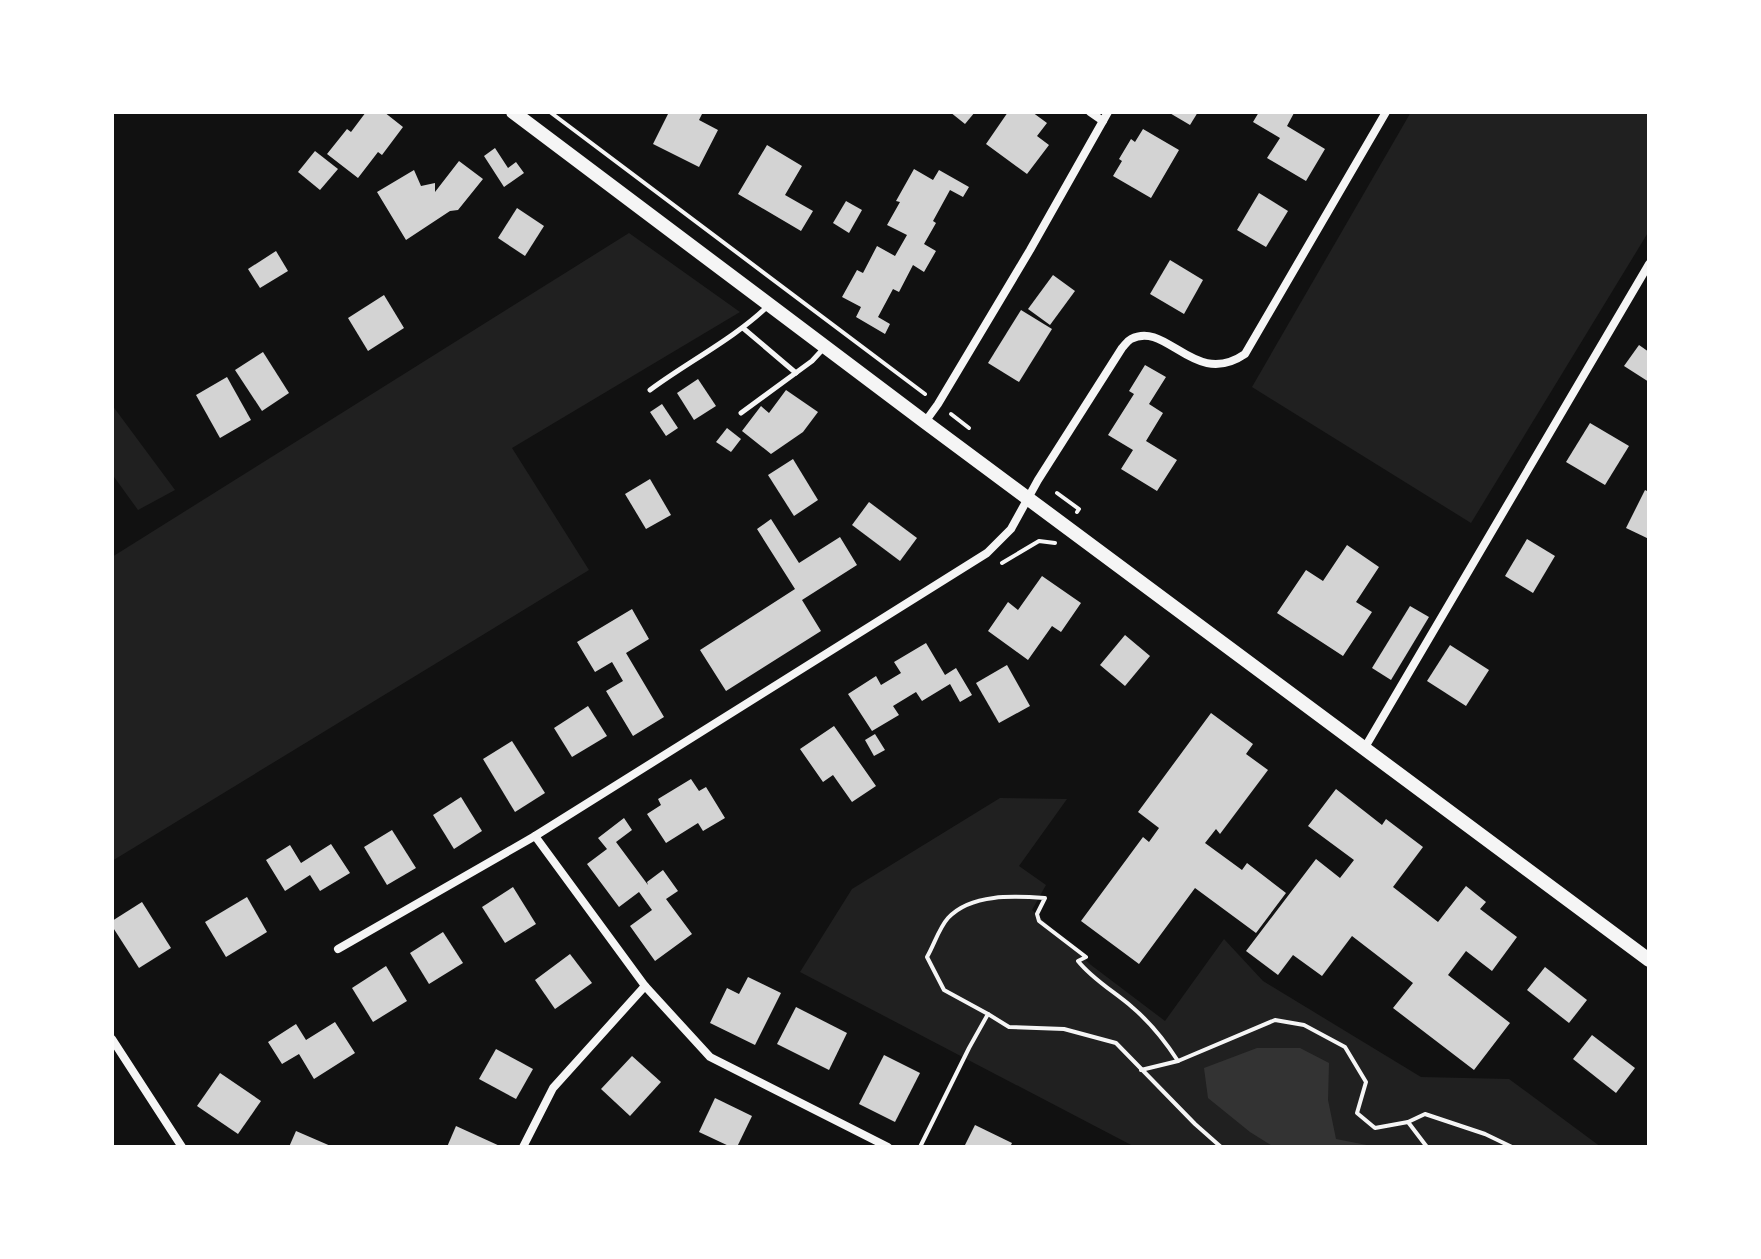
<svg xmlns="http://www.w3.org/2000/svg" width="1761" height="1259" viewBox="0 0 1761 1259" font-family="Helvetica,sans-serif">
<rect width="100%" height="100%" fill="#111"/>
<g fill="#202020">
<path d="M1411,112H1649V231L1471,523L1252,387Z"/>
<path d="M629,233L740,312L512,448L589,570L112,861V557Z"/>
<path d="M112,405L175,490L138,510L112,474Z"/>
<path d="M1000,798L1067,799L1019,866L1046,885L1032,910L1091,965L1165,1021L1224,939L1263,981L1421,1077L1509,1079L1601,1147H1135L800,972L852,889Z"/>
</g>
<path fill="#333" d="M1257,1048H1300L1329,1063L1328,1100L1336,1139L1377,1147H1274L1250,1132L1208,1098L1204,1068Z"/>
<g fill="#d3d3d3">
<path d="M366,112H384L403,127L382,155L378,152L358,178L327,154L347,129L351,132Z"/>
<path d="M669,112H703L699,120L718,130L699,167L653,144Z"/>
<path d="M950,112H975L965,124Z"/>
<path d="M1008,112H1032L1047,123L1037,136L1049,145L1027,174L986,144Z"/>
<path d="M1168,112H1198L1190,125Z"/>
<path d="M1259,112H1292L1294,113L1287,126L1325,149L1306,181L1267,158L1280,138L1253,122Z"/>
<path d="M1143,129L1179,150L1151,198L1113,176L1122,161L1119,159L1131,139L1135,142Z"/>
<path d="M767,145L802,166L785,195L813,211L801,231L738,194Z"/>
<path d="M495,148L508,168L516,162L524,173L504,187L484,156Z"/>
<path d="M315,151L338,169L320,190L298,172Z"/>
<path d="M459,161L483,179L458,210L450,211L406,240L377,192L414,170L421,186L435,183V192Z"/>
<path d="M914,169L933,180L939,170L969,187L963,197L950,190L933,221L936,223L924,244L936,251L924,272L913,265L899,292L893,289L878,317L890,324L885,334L856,317L861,307L842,297L857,270L863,273L877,246L895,256L907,235L887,225L900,202L896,201Z"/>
<path d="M1259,193L1288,211L1266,247L1237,230Z"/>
<path d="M846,201L862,210L849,233L833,223Z"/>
<path d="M517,208L544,226L525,256L498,238Z"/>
<path d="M276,251L288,271L260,288L248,269Z"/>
<path d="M1170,260L1203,280L1184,314L1150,294Z"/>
<path d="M1053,275L1075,291L1050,325L1028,309Z"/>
<path d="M384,295L404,328L368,351L348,318Z"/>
<path d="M1021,310L1052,329L1019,382L988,363Z"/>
<path d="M1639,345L1649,352V382L1624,366Z"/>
<path d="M263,352L289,393L262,411L235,370Z"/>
<path d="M1145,365L1166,377L1149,404L1163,413L1146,441L1177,460L1157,491L1121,469L1133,450L1108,435L1134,394L1129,391Z"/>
<path d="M227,377L251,420L220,438L196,395Z"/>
<path d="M698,379L716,406L694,420L677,393Z"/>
<path d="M786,390L818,412L803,432L771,454L742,431L761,406L769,413Z"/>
<path d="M662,404L678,428L666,436L650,412Z"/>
<path d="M1590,423L1629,446L1605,485L1566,462Z"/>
<path d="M727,428L741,439L731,452L716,442Z"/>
<path d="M793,459L818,500L794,516L768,475Z"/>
<path d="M650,479L671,515L646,529L625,494Z"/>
<path d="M1645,490L1649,492V539L1626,528Z"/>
<path d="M869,502L917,538L900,561L852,525Z"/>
<path d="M771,519L799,563L840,537L857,565L802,600L821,631L726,691L700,650L795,589L757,529Z"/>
<path d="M1527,539L1555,556L1533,593L1505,576Z"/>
<path d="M1347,545L1379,567L1356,602L1372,612L1343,656L1277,613L1306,570L1323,581Z"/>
<path d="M1042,576L1081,603L1061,632L1052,626L1028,660L988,631L1008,602L1018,610Z"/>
<path d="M1410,606L1429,617L1391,680L1372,668Z"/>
<path d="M632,609L649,639L626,653L664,717L633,736L606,691L623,681L612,662L595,672L577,642Z"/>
<path d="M1125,635L1150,656L1125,686L1100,665Z"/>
<path d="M926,643L945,675L956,668L972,695L960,702L950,684L922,701L916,692L893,706L899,715L872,731L848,694L876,676L881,685L901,673L894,662Z"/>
<path d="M1450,645L1489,670L1466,706L1427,681Z"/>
<path d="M1007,665L1030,706L999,723L976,683Z"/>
<path d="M588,706L607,736L572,757L554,728Z"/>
<path d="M1211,713L1253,744L1246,754L1268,770L1220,834L1216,829L1205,843L1242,870L1247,863L1286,893L1256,933L1195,888L1139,964L1081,921L1143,837L1149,842L1159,828L1138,812Z"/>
<path d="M834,726L876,786L852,802L833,775L823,782L800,749Z"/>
<path d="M875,734L885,750L874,756L865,740Z"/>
<path d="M512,741L545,793L515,812L483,759Z"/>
<path d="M691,779L699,791L706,787L725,818L703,831L698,823L666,843L647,814L661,805L658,799Z"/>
<path d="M1336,789L1382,825L1386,819L1423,847L1393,887L1438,922L1466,886L1486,902L1480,909L1517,937L1492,971L1466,951L1448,975L1510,1023L1474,1070L1393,1008L1413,983L1352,936L1322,976L1293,955L1278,975L1246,951L1316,859L1340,878L1354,860L1308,826Z"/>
<path d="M461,797L482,831L454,849L433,815Z"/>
<path d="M624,818L632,830L616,842L648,885L647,882L663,870L678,891L666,899L692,934L655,961L630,926L652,910L639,892L619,907L587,864L607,849L598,838Z"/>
<path d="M392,830L416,868L387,885L364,847Z"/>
<path d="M331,844L350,873L320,891L310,875L285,891L266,860L290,845L301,863Z"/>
<path d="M513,887L536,924L505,943L482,907Z"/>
<path d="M247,897L267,932L226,957L205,922Z"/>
<path d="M142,902L171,948L139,968L112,926V921Z"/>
<path d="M443,932L463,963L429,984L410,953Z"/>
<path d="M570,954L592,983L555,1009L535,980Z"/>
<path d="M386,966L407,1001L373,1022L352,988Z"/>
<path d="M1545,967L1587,1000L1569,1023L1527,990Z"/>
<path d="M748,977L781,993L755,1045L710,1023L727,988L739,994Z"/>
<path d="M796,1007L847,1033L829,1070L777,1044Z"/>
<path d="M335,1022L355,1053L314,1079L299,1054L282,1064L268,1042L296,1024L306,1040Z"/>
<path d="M1592,1035L1635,1068L1616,1093L1573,1059Z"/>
<path d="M496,1049L533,1069L516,1099L479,1079Z"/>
<path d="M884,1055L920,1073L895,1122L859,1104Z"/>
<path d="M632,1056L661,1082L630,1116L601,1089Z"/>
<path d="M220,1073L261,1101L238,1134L197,1106Z"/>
<path d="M715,1098L752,1116L737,1147H731L699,1132Z"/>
<path d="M975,1125L1012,1143L1010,1147H964Z"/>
<path d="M456,1126L502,1147H447Z"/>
<path d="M296,1131L333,1147H289Z"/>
</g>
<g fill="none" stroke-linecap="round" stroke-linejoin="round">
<g stroke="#f5f5f5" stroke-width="4">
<path d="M550,112L925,394"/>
<path d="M951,414L969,428"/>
<path d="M1057,493L1079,509L1077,512"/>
<path d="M1002,563L1039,541L1055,543"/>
<path d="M988,1014L1009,1027L1064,1029L1116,1043L1195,1124L1221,1147"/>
<path d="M1141,1070L1178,1061L1275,1020L1304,1025L1345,1047L1366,1082L1357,1113L1375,1128L1408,1122L1425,1114L1485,1134L1512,1147"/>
<path d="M1408,1122L1427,1147"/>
<path d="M920,1147L969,1048L988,1014L944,990L927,957C934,945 939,928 948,918C971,893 1015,896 1045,898L1037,914L1039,921L1086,957L1078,961C1093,980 1115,992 1132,1007C1151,1023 1165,1041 1178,1061"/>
</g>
<g stroke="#f5f5f5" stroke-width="5">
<path d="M743,328L796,373"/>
<path d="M650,390C689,361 734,339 769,305"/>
<path d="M741,413L812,361L824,348"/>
</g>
<g stroke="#f5f5f5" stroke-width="8">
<path d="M1090,112L1103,121"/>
<path d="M925,422L938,404L1030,250L1108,112"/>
<path d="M1364,749L1649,264"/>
<path d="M338,949L535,836"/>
<path d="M112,1039L182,1147"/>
<path d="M523,1147L553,1088L645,986"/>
<path d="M888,1147L710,1057L645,986L535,836L987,553L1011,529L1038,480L1122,348C1125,345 1127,341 1131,339C1167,320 1194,389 1245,354L1386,112"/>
</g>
<path stroke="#f5f5f5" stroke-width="14" d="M513,112L925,422L1649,960"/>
</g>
<rect width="1761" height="1259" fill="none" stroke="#ffffff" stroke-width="228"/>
</svg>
